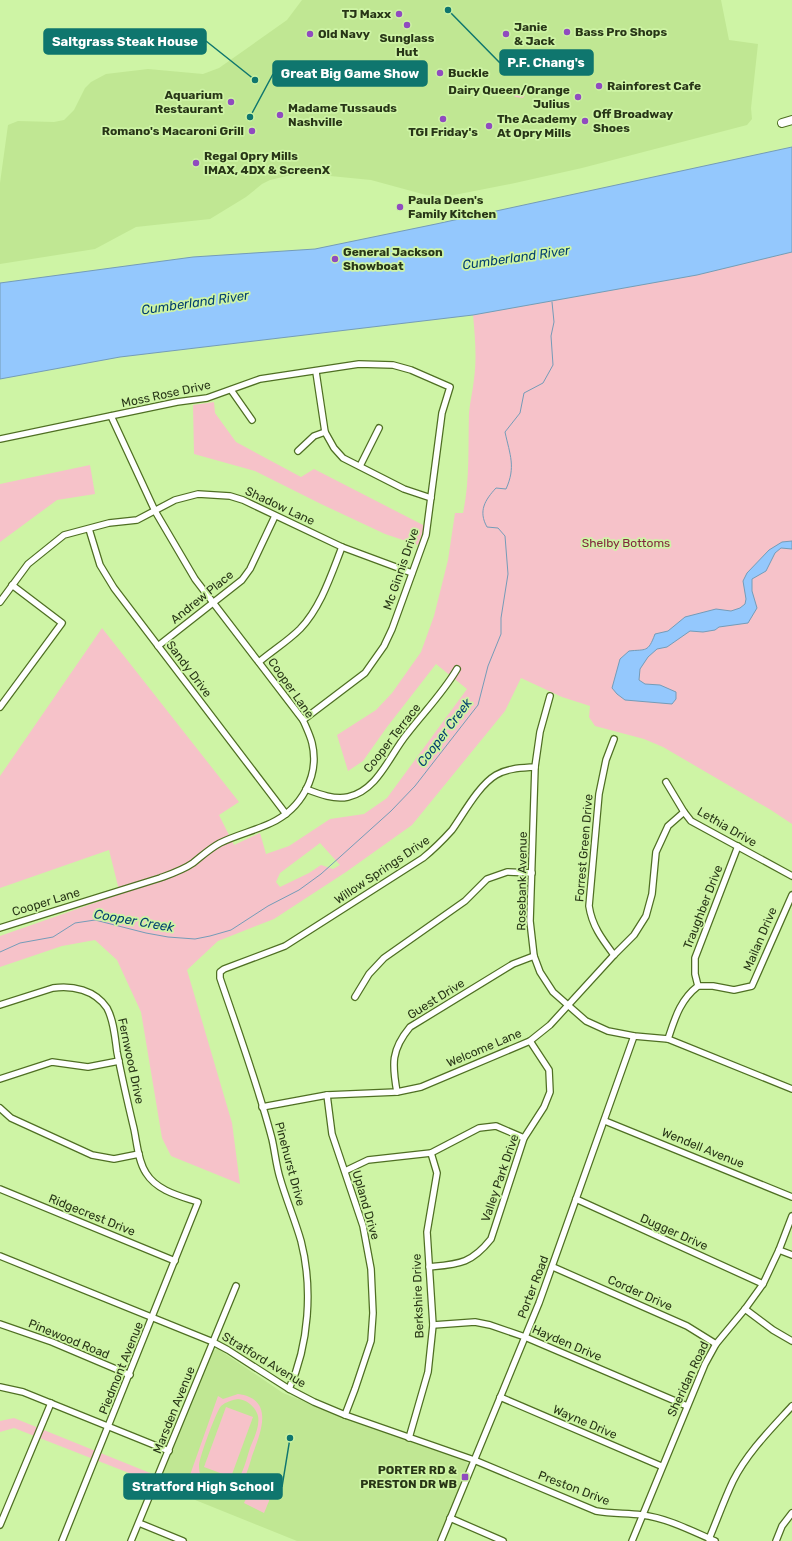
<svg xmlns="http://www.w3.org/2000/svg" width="792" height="1541" viewBox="0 0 792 1541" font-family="Rubik,sans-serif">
<rect width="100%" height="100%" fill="#cef4a5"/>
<g fill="#c0e793">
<path d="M302,0H721L729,40L758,44L751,108L752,119L747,125L582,168L515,183L449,196L426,195L371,180L310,174L291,175L270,180L262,184L246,197L210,219L136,227L95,249L0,264V183L8,125L18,121L54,122L64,120L74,110L85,88L91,82L106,74L148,69L203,74L219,68L287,20Z"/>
<path d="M218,1349L283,1393L341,1416L464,1460L469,1465L439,1541H297L158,1485L212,1350Z"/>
</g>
<g fill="#f6c2c9" fill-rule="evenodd">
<path d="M515,92L524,93L525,95L523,98L515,97L512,94Z"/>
<path d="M792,252V824L771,810L663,747L644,739L595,726L589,717L590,706L562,697L521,678L505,711L412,825L346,872L274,919L218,941L187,970L232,1123L240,1184L171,1156L162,1138L141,1012L117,960L95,940L62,946L0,967V936L120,894L109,850L0,888V776L102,628L239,802L219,815L234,845L260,833L266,854L289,846L330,819L364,814L387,798L467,689L436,664L387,727L363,761L348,771L337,735L376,710L392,693L421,652L434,616L448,560L455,513H463C470,481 468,446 469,413C470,401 473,390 474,379C477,358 475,336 473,315L697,275ZM320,843L340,865L333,869L321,865L309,873L280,887L276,882L280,873Z"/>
<path d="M214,402L215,413L236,442L301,477L314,469L425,526L418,545L385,534L321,504L255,471L194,454L193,405Z"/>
<path d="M90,465L95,494L57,500L0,542V484Z"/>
<path d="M238,1394C276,1399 260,1434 252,1456C249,1466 246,1479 238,1487C223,1500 202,1492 195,1475H190L218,1396L223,1399ZM238,1399C247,1400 255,1406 258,1416C260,1426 254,1438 250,1448C245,1463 241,1489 220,1489C215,1489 210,1486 206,1483C201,1479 199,1473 199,1466C199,1458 216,1412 221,1406C226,1402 231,1400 238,1399Z"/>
<path d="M226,1407L253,1417L231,1477L204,1467Z"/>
<path d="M14,1418L155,1475L152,1482L14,1428L0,1432V1421Z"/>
<path d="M254,1482L269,1492V1501L264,1513L244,1503Z"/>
</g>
<g fill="#94c8fd" stroke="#749cb8">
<path d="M792,147V252L697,275L473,315L120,357L0,379V283L193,257L315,249L436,224Z"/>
<path d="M792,541V549L781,548L775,553L766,571L752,579V591L757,608L748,623L719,627L715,630L703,632L690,631L667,647L657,649L648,657L640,669L639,680L645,684L660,685L676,692V699L672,704L625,700L617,694L612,688L620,659L629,651C646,649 648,653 655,634L668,631L685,617L716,609L731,611L740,608L745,604L746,599L743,581L747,573L769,550L782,542Z"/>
</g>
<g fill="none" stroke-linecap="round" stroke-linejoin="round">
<path stroke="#749cb8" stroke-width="1" d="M0,952L20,943L53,937L75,923L95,920L146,933L168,937L195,939L210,936L231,930L268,906L299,890L321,874L391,811L415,786L478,705L488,666L501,634V618L508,574L505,536L498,528L487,527C478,511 485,500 496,488L506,489C516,467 510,455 505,432L520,413L524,393L543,383L553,365L551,336L554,322L552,302"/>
<g stroke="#4f6f23" stroke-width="8">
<g id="minor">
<path d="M316,372L325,432L334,448L343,458L404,489L431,498"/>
<path d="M231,390L252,420"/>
<path d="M0,439L177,402L207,398L260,379L359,364L393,365L411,370L450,387L442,413L426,535L392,629L384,646L365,673L303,720"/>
<path d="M298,451L314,436L325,432"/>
<path d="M360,466L379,428"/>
<path d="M89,529L100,565L114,588L286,814"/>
<path d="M0,602L28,564L64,535L109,523L137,520L175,500L198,494L230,496L243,500L342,547L412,573"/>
<path d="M158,646L242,580L250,569L275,516"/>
<path d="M259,662C272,651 288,641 300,629C321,607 331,575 342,547"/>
<path d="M550,696L540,732L535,767L530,921L534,956L540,972L553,992L586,1021L608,1031L634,1036L668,1039L792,1089"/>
<path d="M0,707L62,623L12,585"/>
<path d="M666,782L684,812L691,821L792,876"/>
<path d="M306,789C319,794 334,800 348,797C378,790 389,756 407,734C424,712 443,693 457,669"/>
<path d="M0,928L160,878C171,874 183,870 193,863C202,856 209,849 220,843C236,835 254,831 271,823C301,809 320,776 312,743C310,735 306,727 303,720L195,579L155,511L111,416"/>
<path d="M614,955C602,939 592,926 589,906L599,794L606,760L614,739"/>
<path d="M698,986H713L734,990L752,986L792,895"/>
<path d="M355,997L369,974L384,958L465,901L487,879L507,872L532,873"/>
<path d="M0,1005L53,988C72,985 95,990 107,1008C114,1021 115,1038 117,1052C122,1078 128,1104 134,1129C137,1143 138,1161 146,1173C157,1191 180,1196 198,1202L62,1541"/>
<path d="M668,1039C675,1018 680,1000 698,986L695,974V958L738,846"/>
<path d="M0,1079L52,1062L88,1067L119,1061"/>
<path d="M397,1092C392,1064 391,1050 410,1027L513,964L534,956"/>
<path d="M327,1095L332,1134L363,1226L371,1269L373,1313L371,1341L355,1389L345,1415"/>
<path d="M262,1107L327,1095L397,1092L421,1087L530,1041L550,1025L614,955L634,935L646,916L652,894L656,852L668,826L684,812"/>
<path d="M0,1108L11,1118L92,1155L114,1159L139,1154"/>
<path d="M605,1121L792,1197"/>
<path d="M345,1171L368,1160L431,1153L479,1128L496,1126L524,1138"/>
<path d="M0,1189L175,1261"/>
<path d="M576,1199L763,1284"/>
<path d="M779,1250L792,1255"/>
<path d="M0,1256L213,1342L228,1350L289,1389L314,1402L345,1415L474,1460L596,1511C612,1514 627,1513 642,1515C667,1518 692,1531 715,1541"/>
<path d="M429,1267C459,1264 471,1264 491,1239L524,1138L544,1107L550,1092L549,1070L530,1041"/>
<path d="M553,1267L687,1326L716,1344"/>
<path d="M745,1309L773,1330L792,1341"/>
<path d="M0,1324L52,1342L130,1375"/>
<path d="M433,1325L475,1322L490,1325L525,1337L687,1406"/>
<path d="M0,1387L23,1392L169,1451"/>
<path d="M289,1389C309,1345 313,1288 301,1241C295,1220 286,1199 280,1178C276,1165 275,1152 272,1139C258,1085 238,1031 220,978V972L224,969L285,946L423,858C434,849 443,840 452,830C464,813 479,785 496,775C508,768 522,768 535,767"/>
<path d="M500,1397L661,1466"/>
<path d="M409,1438L428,1372L433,1325L427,1232L437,1173L431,1153"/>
<path d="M450,1518L503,1541"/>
<path d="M139,1523L183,1541"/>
<path d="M0,1525L51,1403"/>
<path d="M709,1539C717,1520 724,1500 733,1481C747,1453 771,1429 792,1406"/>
<path d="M131,1541L236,1286"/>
<path d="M441,1541L539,1303L634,1036"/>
<path d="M632,1541L705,1364L716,1344L745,1309L763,1284L779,1250L792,1216"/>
<path d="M776,1541L782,1526L792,1513"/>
</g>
</g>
<g stroke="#4f6f23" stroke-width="10">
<path id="highway" d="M782,123L792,120"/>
</g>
<use href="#minor" stroke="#fff" stroke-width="5.5"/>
<use href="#highway" stroke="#fff" stroke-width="8"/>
</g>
<g fill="#904bbf" stroke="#cef4a5" stroke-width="1.5">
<circle cx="399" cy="14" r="4"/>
<circle cx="407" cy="25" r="4"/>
<circle cx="567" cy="32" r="4"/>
<circle cx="310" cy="34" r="4"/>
<circle cx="506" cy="34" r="4"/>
<circle cx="440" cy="73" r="4"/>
<circle cx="599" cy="86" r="4"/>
<circle cx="578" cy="97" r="4"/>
<circle cx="231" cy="102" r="4"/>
<circle cx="280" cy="115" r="4"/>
<circle cx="443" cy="119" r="4"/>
<circle cx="585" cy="121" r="4"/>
<circle cx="489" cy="126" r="4"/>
<circle cx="252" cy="131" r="4"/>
<circle cx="196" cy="163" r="4"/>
<circle cx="400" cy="207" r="4"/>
<circle cx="335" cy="259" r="4"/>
<rect x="461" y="1473" width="8" height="8" rx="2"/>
</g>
<g text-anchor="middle" stroke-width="3.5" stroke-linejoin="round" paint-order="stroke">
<g font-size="12" font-weight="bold" fill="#283617" stroke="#cef4a5" text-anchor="start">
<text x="391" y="18" text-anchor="end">TJ Maxx</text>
<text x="514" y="31">Janie<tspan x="514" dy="14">&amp; Jack</tspan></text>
<text x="575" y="36">Bass Pro Shops</text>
<text x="318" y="38">Old Navy</text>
<text x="407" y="42" text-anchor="middle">Sunglass<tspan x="407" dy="14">Hut</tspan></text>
<text x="448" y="77">Buckle</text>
<text x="607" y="90">Rainforest Cafe</text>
<text x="570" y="94" text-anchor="end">Dairy Queen/Orange<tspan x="570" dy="14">Julius</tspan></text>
<text x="223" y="99" text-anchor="end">Aquarium<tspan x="223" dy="14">Restaurant</tspan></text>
<text x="288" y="112">Madame Tussauds<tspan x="288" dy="14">Nashville</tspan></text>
<text x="593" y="118">Off Broadway<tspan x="593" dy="14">Shoes</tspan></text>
<text x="497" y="123">The Academy<tspan x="497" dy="14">At Opry Mills</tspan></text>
<text x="244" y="135" text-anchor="end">Romano's Macaroni Grill</text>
<text x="443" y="136" text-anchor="middle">TGI Friday's</text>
<text x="204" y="160">Regal Opry Mills<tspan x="204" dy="14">IMAX, 4DX &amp; ScreenX</tspan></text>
<text x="408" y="204">Paula Deen's<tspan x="408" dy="14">Family Kitchen</tspan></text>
<text x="343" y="256">General Jackson<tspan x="343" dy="14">Showboat</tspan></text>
<text x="457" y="1474" text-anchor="end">PORTER RD &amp;<tspan x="457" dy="14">PRESTON DR WB</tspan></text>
</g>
<g font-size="12" fill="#283617" stroke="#cef4a5">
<text transform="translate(166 394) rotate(-12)" y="4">Moss Rose Drive</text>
<text transform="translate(280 506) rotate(25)" y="4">Shadow Lane</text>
<text transform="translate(401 569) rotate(-71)" y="4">Mc Ginnis Drive</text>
<text transform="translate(202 597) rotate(-39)" y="4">Andrew Place</text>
<text transform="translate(189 669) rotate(53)" y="4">Sandy Drive</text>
<text transform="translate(291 688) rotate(55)" y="4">Cooper Lane</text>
<text transform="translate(392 738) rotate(-52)" y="4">Cooper Terrace</text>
<text transform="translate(727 827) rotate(30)" y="4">Lethia Drive</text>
<text transform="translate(584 848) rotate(-85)" y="4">Forrest Green Drive</text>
<text transform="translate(382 870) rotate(-34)" y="4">Willow Springs Drive</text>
<text transform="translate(522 881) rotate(-89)" y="4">Rosebank Avenue</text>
<text transform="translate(46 902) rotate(-17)" y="4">Cooper Lane</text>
<text transform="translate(703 907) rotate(-69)" y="4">Traughber Drive</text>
<text transform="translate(760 939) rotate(-67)" y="4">Mailan Drive</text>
<text transform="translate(436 999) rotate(-32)" y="4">Guest Drive</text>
<text transform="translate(484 1048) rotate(-23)" y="4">Welcome Lane</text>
<text transform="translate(131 1061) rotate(78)" y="4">Fernwood Drive</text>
<text transform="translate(703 1148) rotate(22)" y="4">Wendell Avenue</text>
<text transform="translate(290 1164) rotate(75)" y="4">Pinehurst Drive</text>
<text transform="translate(500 1178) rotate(-71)" y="4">Valley Park Drive</text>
<text transform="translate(366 1205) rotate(74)" y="4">Upland Drive</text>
<text transform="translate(92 1215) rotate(22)" y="4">Ridgecrest Drive</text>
<text transform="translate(674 1232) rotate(24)" y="4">Dugger Drive</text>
<text transform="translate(533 1287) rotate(-69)" y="4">Porter Road</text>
<text transform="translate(640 1293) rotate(24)" y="4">Corder Drive</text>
<text transform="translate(418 1296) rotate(-92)" y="4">Berkshire Drive</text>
<text transform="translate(69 1339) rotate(22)" y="4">Pinewood Road</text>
<text transform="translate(567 1343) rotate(23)" y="4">Hayden Drive</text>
<text transform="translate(264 1360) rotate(31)" y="4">Stratford Avenue</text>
<text transform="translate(121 1368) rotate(-68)" y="4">Piedmont Avenue</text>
<text transform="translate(688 1379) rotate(-65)" y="4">Sheridan Road</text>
<text transform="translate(174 1410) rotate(-68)" y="4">Marsden Avenue</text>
<text transform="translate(585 1422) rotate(23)" y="4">Wayne Drive</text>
<text transform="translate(574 1488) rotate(21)" y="4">Preston Drive</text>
</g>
<g font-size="12" fill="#81283e" stroke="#cef4a5">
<text x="626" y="547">Shelby Bottoms</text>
</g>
<g font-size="13" font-style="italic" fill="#04406f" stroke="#cef4a5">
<text transform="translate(516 257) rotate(-8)" y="5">Cumberland River</text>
<text transform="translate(195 302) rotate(-8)" y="5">Cumberland River</text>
<text transform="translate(444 732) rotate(-53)" y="5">Cooper Creek</text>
<text transform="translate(134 920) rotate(10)" y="5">Cooper Creek</text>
</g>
</g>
<path fill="none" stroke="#0f766e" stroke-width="1.5" d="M255 80L206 41M448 10L500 63M250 117L273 74M290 1438L282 1487"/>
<g fill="#0f766e" stroke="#cef4a5" stroke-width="1.5">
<circle cx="255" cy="80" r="4"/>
<circle cx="448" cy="10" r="4"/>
<circle cx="250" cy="117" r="4"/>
<circle cx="290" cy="1438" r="4"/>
</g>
<g fill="#0f766e" stroke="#0f766e" stroke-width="1.5">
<rect x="44" y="29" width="162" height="25" rx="4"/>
<rect x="500" y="50" width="93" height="25" rx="4"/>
<rect x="273" y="61" width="154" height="25" rx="4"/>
<rect x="124" y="1474" width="158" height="25" rx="4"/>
</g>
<g font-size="13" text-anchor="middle" font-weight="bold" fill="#fff">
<text x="125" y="46">Saltgrass Steak House</text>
<text x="546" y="67">P.F. Chang's</text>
<text x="350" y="78">Great Big Game Show</text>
<text x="203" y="1491">Stratford High School</text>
</g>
</svg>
